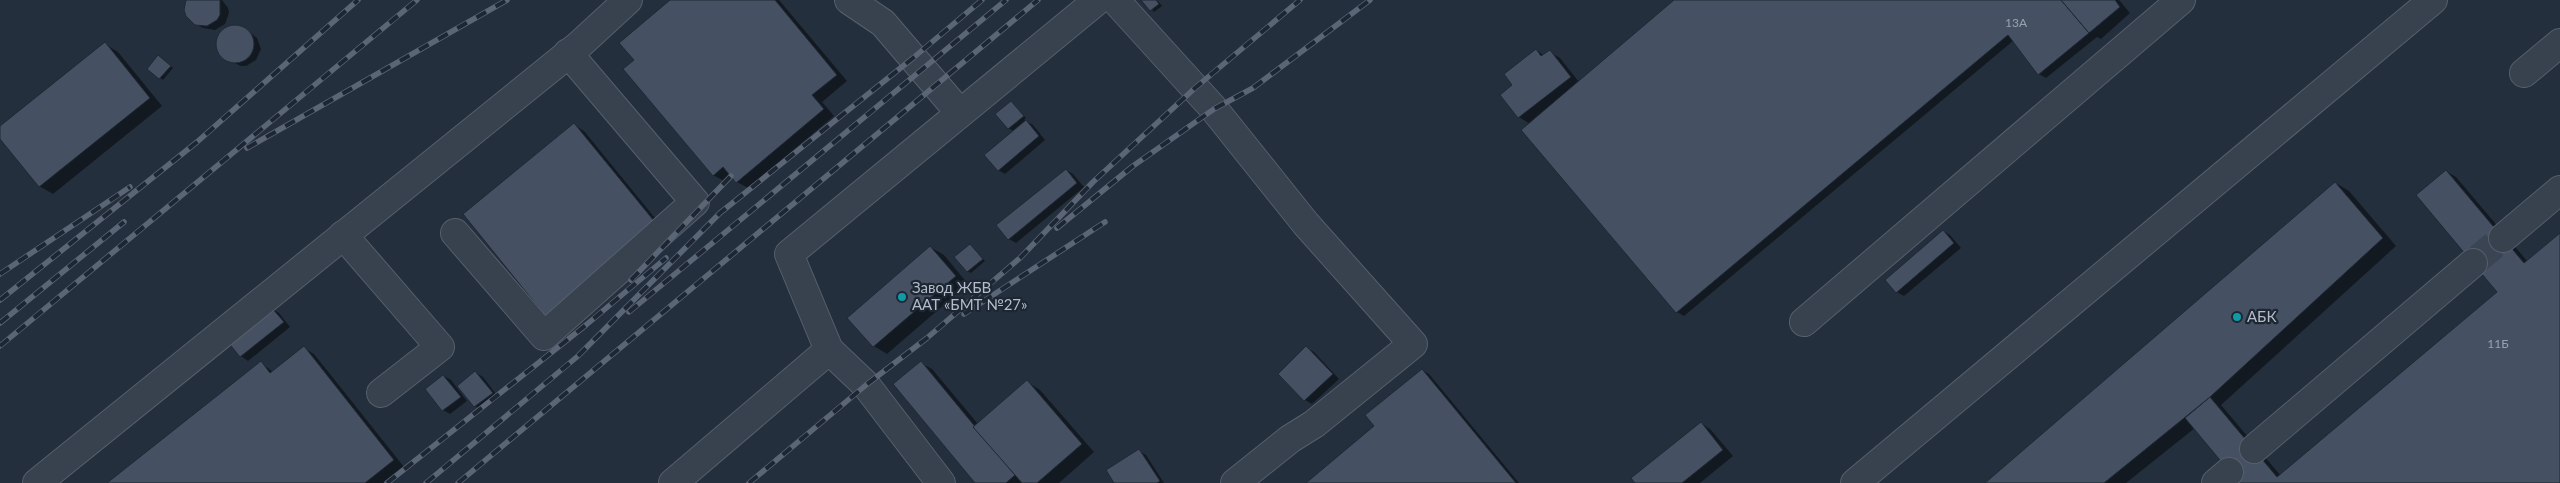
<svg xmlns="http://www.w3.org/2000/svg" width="2560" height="483" viewBox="0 0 2560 483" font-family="Lato,sans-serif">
<rect width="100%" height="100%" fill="#242f3e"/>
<g fill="#0007">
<path d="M188,0H222L228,8L229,13L225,24L215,30L203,28L195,24Z"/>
<path d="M672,0H779L847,81L822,102L834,116L748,188L737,182L731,175L724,181L713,175L635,60Z"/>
<path d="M1143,0H1157L1162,6L1154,12Z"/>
<path d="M1675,0H2119L2130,13L2101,39L2097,37L2046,78L2039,74L2013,41L1684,316L1677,312L1530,124L1519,117L1514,85L1536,50L1545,56L1550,52L1560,58L1579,82Z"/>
<path d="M234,26L245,29L257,38L261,49L256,60L246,66H241L230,61L219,52L218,40L224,31Z"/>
<path d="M105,44L118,52L162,106L53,194L39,186L0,137V128Z"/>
<path d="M161,59L173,68L163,80L148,69Z"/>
<path d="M1012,103L1026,118L1024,120L1033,125L1045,140L1005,174L998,170L1014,131L1008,128Z"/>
<path d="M574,125L584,131L668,234L559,323Z"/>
<path d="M1066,170L1073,174L1084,187L1016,243L1009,239Z"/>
<path d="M2446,171L2456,177L2528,262L2560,235V483H2240L2195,428L2126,483H1986L2336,183L2349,191L2396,246L2221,405L2281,476L2499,292Z"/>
<path d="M1943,231L1950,235L1961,248L1904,296L1897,292L1886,280Z"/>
<path d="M970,245L985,261L971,273L967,271Z"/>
<path d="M930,247L944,255L968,284L887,354L874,346Z"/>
<path d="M271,308L279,313L290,327L248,361L241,356Z"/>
<path d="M304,348L314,354L404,467L383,483H109L261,363L273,372Z"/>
<path d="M1307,348L1314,352L1339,379L1312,404L1305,400L1280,374Z"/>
<path d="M921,363L932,369L978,424L1027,382L1040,390L1094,452L1059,483H976Z"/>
<path d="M1422,370L1429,374L1519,483H1308L1376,427Z"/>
<path d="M476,373L483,377L499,398L482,411L475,406L459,386Z"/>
<path d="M444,376L451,380L467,401L450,414L443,410Z"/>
<path d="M1701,423L1711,430L1733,456L1700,483H1636Z"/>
<path d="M1139,451L1146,455L1164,483H1115Z"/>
</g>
<g fill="#455162" stroke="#1f2835">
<path d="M186,0H220V15L217,20L207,26L195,25L186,16L184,10Z"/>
<path d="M670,0H775L837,75L812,95L824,109L736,183L723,167L713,176L623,69L634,60L619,43Z"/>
<path d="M1141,0H1156L1159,4L1150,11Z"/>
<path d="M1674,0H2061L2089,33L2038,75L2008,35L1676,313L1521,130Z"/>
<path d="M2061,0H2115L2120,7L2089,33Z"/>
<circle cx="235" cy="44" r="19"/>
<path d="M105,42L150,98L39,187L0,139V126Z"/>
<path d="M1536,49L1541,56L1550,50L1571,77L1518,118L1500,95L1512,85L1504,74Z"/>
<path d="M158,55L171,66L159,79L147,69Z"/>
<path d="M1011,101L1024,116L1008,129L995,114Z"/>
<path d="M1026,120L1039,136L998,171L984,155Z"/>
<path d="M574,123L659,227L547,318L463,214Z"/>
<path d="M1066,169L1077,183L1008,240L996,225Z"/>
<path d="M2446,170L2524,263L2560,233V483H2239L2185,418L2210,397L2277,477L2497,292L2416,195Z"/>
<path d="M2335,182L2383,238L2210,397L2104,483H1985Z"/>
<path d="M1943,230L1954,243L1896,293L1885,280Z"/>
<path d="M970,244L983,259L967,272L954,257Z"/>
<path d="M930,246L956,276L873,347L847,318Z"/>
<path d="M271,307L284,322L240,357L228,342Z"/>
<path d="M304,346L394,460L365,483H107L261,361L270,373Z"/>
<path d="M1306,346L1333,374L1304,401L1278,374Z"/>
<path d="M921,361L1015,475L1006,483H975L893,384Z"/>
<path d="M1422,369L1516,483H1306L1374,426L1365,415Z"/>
<path d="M475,371L493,393L474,407L457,386Z"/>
<path d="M443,375L461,397L442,411L425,389Z"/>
<path d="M1027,380L1082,444L1037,483H1022L973,427Z"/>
<path d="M1701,422L1723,450L1682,483H1635L1631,478Z"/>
<path d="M1139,449L1160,481L1157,483H1114L1106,470Z"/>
</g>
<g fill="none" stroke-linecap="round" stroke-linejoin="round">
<path stroke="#3a4453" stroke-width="28" stroke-dasharray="28 14" stroke-linecap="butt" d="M2473,263L2503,238"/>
<g stroke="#565f6c" stroke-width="30">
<g id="minor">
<path d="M849,0L883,23L960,113"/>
<path d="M1115,0L1214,109L1306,224L1413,344L1314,424L1290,439L1235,483"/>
<path d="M2524,73L2560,43"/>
<path d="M455,233L544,336L695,202L568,53"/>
<path d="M343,235L440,347L381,393"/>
<path d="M2503,238L2560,190"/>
<path d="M1804,322L2181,0"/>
<path d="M2254,449L2473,263"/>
<path d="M37,483L578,46L628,0"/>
<path d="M673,483L829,350"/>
<path d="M941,483L866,385L829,350L789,254L1098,0"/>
<path d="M1855,483L2433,0"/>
<path d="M2216,483L2229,472"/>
</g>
</g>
<use href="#minor" stroke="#38414e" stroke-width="28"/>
<g stroke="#5a6575" stroke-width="5.5">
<g id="rail">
<path d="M247,148L507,0"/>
<path d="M1057,228L1133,166L1214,109L1253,88L1370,0"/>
<path d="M0,274L130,187"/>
<path d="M631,280L731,176"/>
<path d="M0,300L197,142L358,0"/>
<path d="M629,312L1006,0"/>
<path d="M964,314L1105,222"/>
<path d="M0,323L124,222"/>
<path d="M0,346L417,0"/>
<path d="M387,483L586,325L666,258"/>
<path d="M426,483L578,356L720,213L913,58L982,0"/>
<path d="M458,483L1038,0"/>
<path d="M749,483L866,385L927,338L1020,258L1093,182L1195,88L1300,0"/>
</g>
</g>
<use href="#rail" stroke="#1d2633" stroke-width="4" stroke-dasharray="11" stroke-linecap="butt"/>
</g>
<g fill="#0f9aa8" stroke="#1d2633" stroke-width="2">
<circle cx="902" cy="297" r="5"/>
<circle cx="2237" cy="317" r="5"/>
</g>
<g text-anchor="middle" stroke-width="4.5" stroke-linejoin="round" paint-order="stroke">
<g font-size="12" fill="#98a1af">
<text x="2016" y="27">13А</text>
<text x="2498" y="348">11Б</text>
</g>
<g font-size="15" fill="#b4bcc9" stroke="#1d2633" text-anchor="start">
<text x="912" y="293">Завод ЖБВ<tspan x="912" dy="17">ААТ «БМТ №27»</tspan></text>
<text x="2247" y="322">АБК</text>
</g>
</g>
</svg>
